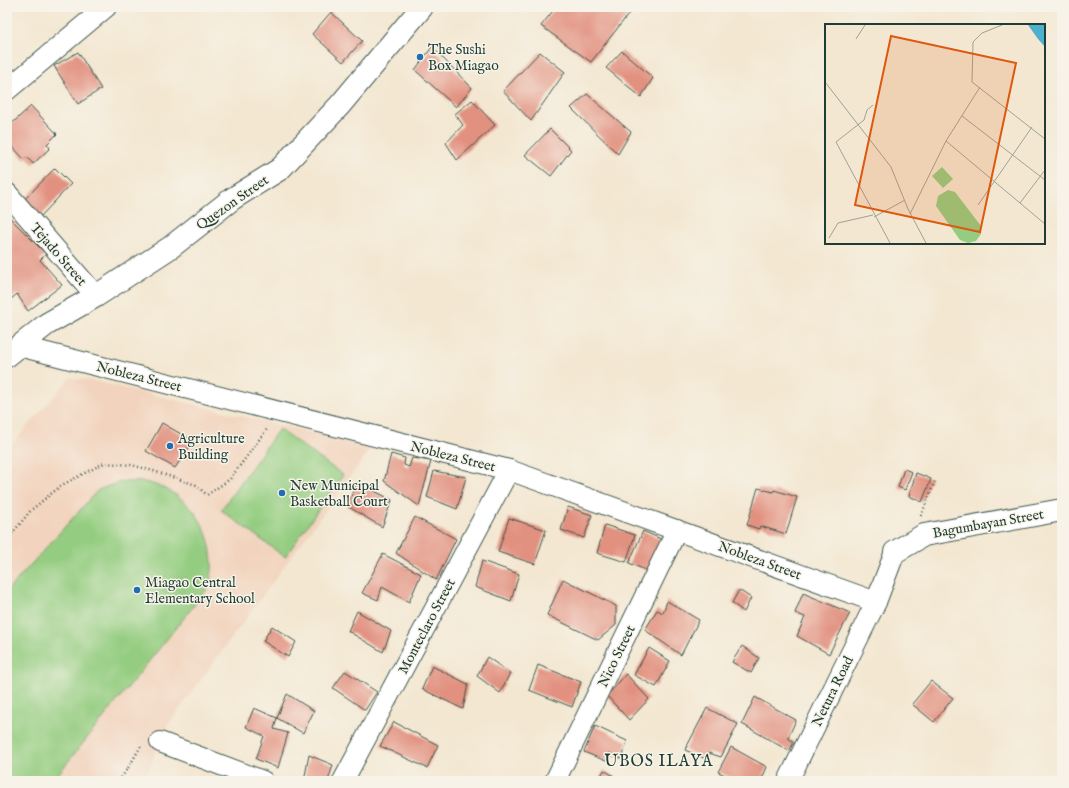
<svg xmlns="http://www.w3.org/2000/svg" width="1069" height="788" viewBox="0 0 1069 788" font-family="'IM FELL English',serif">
<rect width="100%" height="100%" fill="#f7f3e8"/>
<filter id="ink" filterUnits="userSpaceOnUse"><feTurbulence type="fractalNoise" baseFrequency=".025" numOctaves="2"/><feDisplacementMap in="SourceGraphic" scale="8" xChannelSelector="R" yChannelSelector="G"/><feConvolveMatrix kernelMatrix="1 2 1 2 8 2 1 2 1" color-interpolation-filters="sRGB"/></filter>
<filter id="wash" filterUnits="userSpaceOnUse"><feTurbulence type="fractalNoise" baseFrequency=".012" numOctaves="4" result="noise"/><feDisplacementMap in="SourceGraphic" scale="16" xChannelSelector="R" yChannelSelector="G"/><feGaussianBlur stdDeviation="0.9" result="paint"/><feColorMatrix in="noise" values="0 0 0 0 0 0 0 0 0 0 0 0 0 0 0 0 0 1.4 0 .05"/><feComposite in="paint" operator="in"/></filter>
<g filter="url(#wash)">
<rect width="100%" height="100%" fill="#f3e7d1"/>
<path fill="#f2d4be" d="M70,378L95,381L372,447L164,730L144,781H7V450Z"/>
<g fill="#94cd81" stroke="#5a855a">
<path d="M279,429L343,475L285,557L221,510Z"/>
<path d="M120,482C128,482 137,481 145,482C185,491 211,522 212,564C213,571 210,580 208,588L59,773L50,781H7V591L98,490Z"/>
</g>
<g id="blocks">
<g fill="#e29180">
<path d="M556,7H626L631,11L591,62L541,26Z"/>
<path d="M331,12L362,41L343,62L312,34Z"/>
<path d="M432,47L472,88L456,107L415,70Z"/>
<path d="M622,51L653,78L641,97L606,68Z"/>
<path d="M78,52L101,89L78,104L54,66Z"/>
<path d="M540,52L565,72L531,121L503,91Z"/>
<path d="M587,94L631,132L618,154L571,108Z"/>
<path d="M472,100L495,125L457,160L446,143L463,125L455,114Z"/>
<path d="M31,106L57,134L47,144L50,148L33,164L27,157L24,159L7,141V128Z"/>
<path d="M550,129L571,150L551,176L525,155Z"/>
<path d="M55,168L71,184L41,216L24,200Z"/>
<path d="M7,215L46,254L40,260L62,285L28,311L17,294L9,301L7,298Z"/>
<path d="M162,423L193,441L175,468L146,451Z"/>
<path d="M391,454L405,458L404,465L409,467L412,458L431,461L419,506L384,481Z"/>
<path d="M904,469L912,472L905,490L898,487Z"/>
<path d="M434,471L466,477L457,509L427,497Z"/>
<path d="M916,473L931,479L922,502L909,496Z"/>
<path d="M357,482L392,500L382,527L347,506Z"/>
<path d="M758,488L773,492L774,490L797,497L786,534L760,526L759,529L747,525Z"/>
<path d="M568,507L592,515L584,538L561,530Z"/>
<path d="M415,517L456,539L436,580L396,553Z"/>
<path d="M509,518L546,530L535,564L498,552Z"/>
<path d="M605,525L635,535L626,562L597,553Z"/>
<path d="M643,531L663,540L650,572L629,563Z"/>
<path d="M383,554L421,574L409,602L382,587L378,600L362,593Z"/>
<path d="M482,561L519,574L511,601L475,587Z"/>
<path d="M563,579L616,606V625L598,640L547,615Z"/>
<path d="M739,590L751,598L744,612L732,603Z"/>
<path d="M803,593L850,613L829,654L797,636L805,617L795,613Z"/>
<path d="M667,601L699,620L681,655L645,630L657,610L663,613Z"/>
<path d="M357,611L391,631L383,652L348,631Z"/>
<path d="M272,626L296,642L288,657L263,641Z"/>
<path d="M742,646L759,658L751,673L732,662Z"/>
<path d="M649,648L670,661L656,687L634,675Z"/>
<path d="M487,657L510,673L500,693L477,676Z"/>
<path d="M538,665L581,682L572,707L529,690Z"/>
<path d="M432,666L468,684L463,709L422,689Z"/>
<path d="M345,671L377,692L365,710L333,688Z"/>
<path d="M626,674L649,699L629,720L607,696Z"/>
<path d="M931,681L953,698L934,722L912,704Z"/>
<path d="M287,694L314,711L303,733L277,718L274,729L288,733L278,768L256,759L264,736L246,727L254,708L277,718Z"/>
<path d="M755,697L796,720L788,738L794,742L789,751L742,724Z"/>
<path d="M707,708L738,724L721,757L709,753L706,759L685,750Z"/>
<path d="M394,722L438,745L427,768L380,746Z"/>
<path d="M595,726L627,741L622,759L609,753L606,761L584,752Z"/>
<path d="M731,747L767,767L761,781H739L718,772Z"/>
<path d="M309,755L333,765L328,781H304Z"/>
<path d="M604,770L622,781H598Z"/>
<path d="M717,777L725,781H716Z"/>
</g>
</g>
</g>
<g filter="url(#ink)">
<use href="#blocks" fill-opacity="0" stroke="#3f564c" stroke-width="1"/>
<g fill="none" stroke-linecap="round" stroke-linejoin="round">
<g stroke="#3f564c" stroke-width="22">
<g id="street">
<path d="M7,90L106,7"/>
<path d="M7,193L96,296"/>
<path d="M19,346L509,470L876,602"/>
<path d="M160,742L263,781"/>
<path d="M343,781L509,470"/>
<path d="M555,781L677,530"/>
<path d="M788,781L876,602L895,552"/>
</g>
</g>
<g stroke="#3f564c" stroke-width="24">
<g id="secondary">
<path d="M7,356L47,324L96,296L171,247L232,199L280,169L340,105L422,7"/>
<path d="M895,552L924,535L1062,510"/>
</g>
</g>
<g stroke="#3f564c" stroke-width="2.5" stroke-dasharray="1 3" stroke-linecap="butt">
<path d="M921,516L935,481"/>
<path d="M7,540L31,510L62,485L104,463L132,465L157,472L196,485L207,495L230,479L267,429"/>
<path d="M119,781L130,765L141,746"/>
</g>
<use href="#street" stroke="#fff" stroke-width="20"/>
<use href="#secondary" stroke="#fff" stroke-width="22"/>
</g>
</g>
<g fill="#1f6fb2" stroke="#f7f3e8" stroke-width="1.5">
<circle cx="420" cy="57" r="4"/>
<circle cx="170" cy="446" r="4"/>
<circle cx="282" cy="493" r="4"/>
<circle cx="137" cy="590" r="4"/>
</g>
<g text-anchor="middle" stroke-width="3" stroke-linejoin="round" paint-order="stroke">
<g font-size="14" fill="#1f3d34" stroke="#f7f3e8" text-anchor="start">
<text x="428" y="54">The Sushi<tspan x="428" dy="16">Box Miagao</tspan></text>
<text x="178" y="443">Agriculture<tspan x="178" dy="16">Building</tspan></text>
<text x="290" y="490">New Municipal<tspan x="290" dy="16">Basketball Court</tspan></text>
<text x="145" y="587">Miagao Central<tspan x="145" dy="16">Elementary School</tspan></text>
</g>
<g font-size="14" fill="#1f3d34" stroke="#f7f3e8">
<text transform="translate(232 202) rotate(-35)" y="5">Quezon Street</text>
<text transform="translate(59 254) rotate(49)" y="5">Tejado Street</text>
<text transform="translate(139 376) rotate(14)" y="5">Nobleza Street</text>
<text transform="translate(453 456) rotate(14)" y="5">Nobleza Street</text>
<text transform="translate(988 523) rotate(-10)" y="5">Bagumbayan Street</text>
<text transform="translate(760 560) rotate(20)" y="5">Nobleza Street</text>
<text transform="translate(426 626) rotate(-62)" y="5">Monteclaro Street</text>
<text transform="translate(616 656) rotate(-64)" y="5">Nico Street</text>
<text transform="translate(832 691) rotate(-64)" y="5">Netura Road</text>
</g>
<g font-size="16" letter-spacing="1" fill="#1f3d34" stroke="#f7f3e8">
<text x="659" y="766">UBOS ILAYA</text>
</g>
</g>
<g transform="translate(825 24)">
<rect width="220" height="220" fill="#f3e7d1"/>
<path d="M117,143L128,155L118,164L107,152ZM123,166L130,168L156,202V210L151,217L143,219L135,216L111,182L113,172Z" fill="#94cd81"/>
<path d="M203,1H220V23L213,15Z" fill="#4fafce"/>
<path fill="none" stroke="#9ea392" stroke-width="1" d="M177,1L157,9L148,18L147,58L220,115M31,15L40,1M0,58L66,143L83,185L101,219M48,81L42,86L39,96L11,118L65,219M137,92L220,156M121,117L220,200M195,179L220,146M153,181L207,103M85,190L121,117L155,63M49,193L80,176M4,214L13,199L48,191"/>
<path fill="#de580e" fill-opacity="0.15" stroke="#de580e" stroke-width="2" d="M66,12L191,39L155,208L30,181Z"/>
<rect width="220" height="220" fill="none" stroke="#1f3d34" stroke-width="2"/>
</g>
<rect width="1069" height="788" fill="none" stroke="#f7f3e8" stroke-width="24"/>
</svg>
